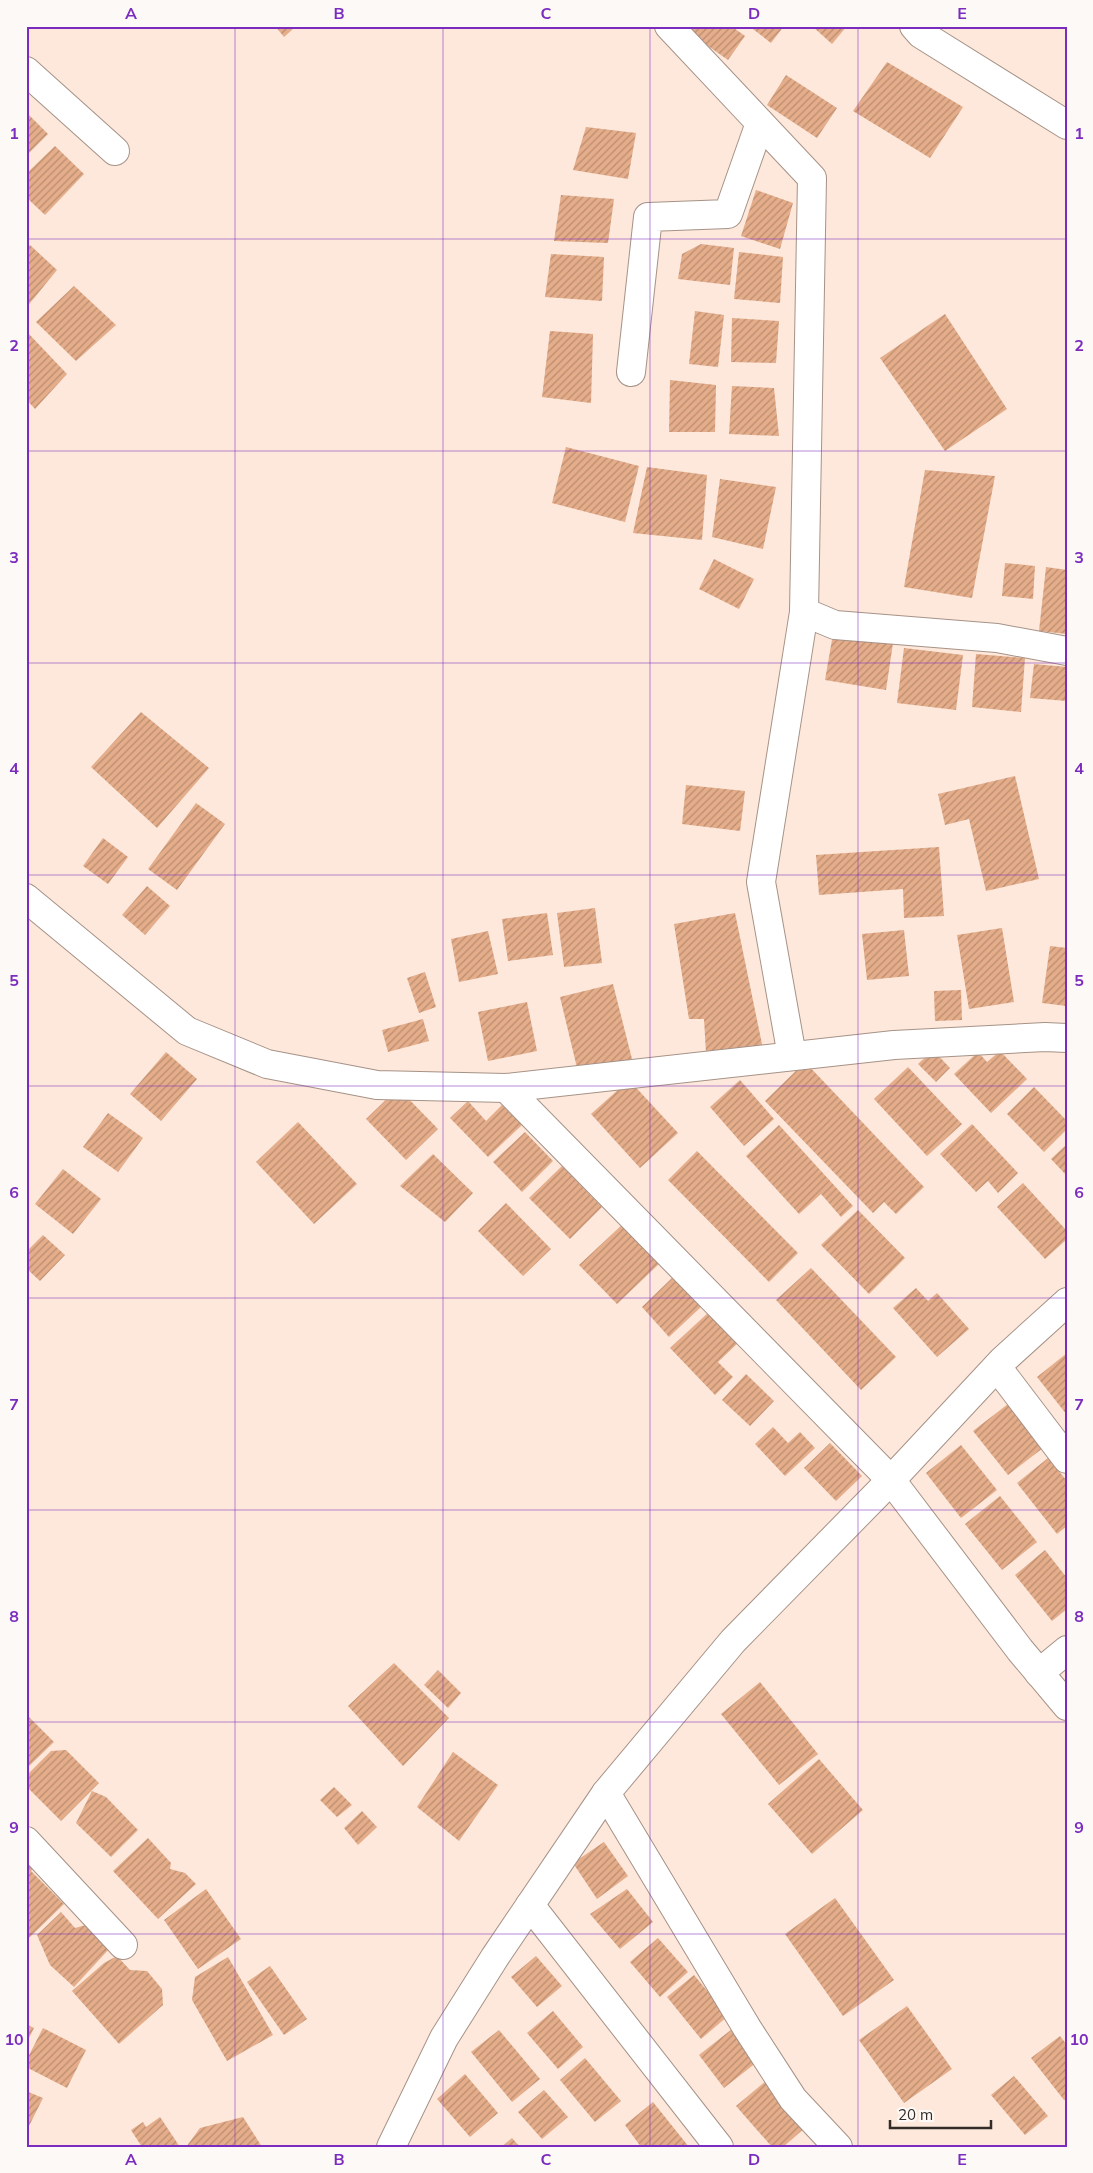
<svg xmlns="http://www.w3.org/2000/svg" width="1093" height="2173" viewBox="0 0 1093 2173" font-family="Mulish,sans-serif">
<defs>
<pattern id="building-hatch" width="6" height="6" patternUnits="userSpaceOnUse" patternTransform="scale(1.25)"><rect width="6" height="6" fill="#e5ad8a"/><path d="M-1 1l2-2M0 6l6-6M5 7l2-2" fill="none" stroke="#ba8d71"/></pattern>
</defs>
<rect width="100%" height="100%" fill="#fde8db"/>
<g fill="url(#building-hatch)">
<path d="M275,26H296L284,37Z"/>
<path d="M686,26H731L745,36L728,60L684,29Z"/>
<path d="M749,26H784L771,43Z"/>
<path d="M812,26H847L832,44Z"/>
<path d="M887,62L963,107L930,158L853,111Z"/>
<path d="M786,75L837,108L817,138L767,105Z"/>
<path d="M26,112L48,134L26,156Z"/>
<path d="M586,127L636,133L628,179L573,170Z"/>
<path d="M55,146L84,174L45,215L26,197V174Z"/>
<path d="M756,190L793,203L780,249L741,236Z"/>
<path d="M561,195L614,199L608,243L554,241Z"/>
<path d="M701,244L734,248L730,285L678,279L682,254Z"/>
<path d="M30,245L57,270L26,308V248Z"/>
<path d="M739,252L783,257L780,303L734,299Z"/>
<path d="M551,254L604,257L602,301L545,297Z"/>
<path d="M74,286L116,325L76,361L36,322Z"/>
<path d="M695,311L724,315L718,367L689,364Z"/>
<path d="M945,314L1007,409L945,451L880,358Z"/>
<path d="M732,318L779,321L776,363L731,362Z"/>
<path d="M550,331L593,334L591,403L542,397Z"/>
<path d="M29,334L67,374L35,409L26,399V337Z"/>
<path d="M670,380L716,385L715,432H669Z"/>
<path d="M732,386L774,388L779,436L729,434Z"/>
<path d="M566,447L639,466L625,522L552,503Z"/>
<path d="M647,467L707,475L702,540L633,533Z"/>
<path d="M925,470L995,476L972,598L904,587Z"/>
<path d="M720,479L776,487L763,549L712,537Z"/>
<path d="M714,559L754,579L739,609L699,589Z"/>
<path d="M1005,563L1035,566L1033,599L1002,596Z"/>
<path d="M1046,567L1067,570V634L1039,631Z"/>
<path d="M833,634L893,643L886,690L825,680Z"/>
<path d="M904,648L963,655L956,710L897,703Z"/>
<path d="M976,654L1025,658L1021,712L972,707Z"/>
<path d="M1034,664L1067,667V701L1030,698Z"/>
<path d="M141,712L209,768L157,828L91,767Z"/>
<path d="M1015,776L1039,879L986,891L969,819L945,825L938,794Z"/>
<path d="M686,785L745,791L740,831L682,824Z"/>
<path d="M196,803L225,824L177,890L148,869Z"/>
<path d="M103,838L128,857L108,884L83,866Z"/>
<path d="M939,847L944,916L904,918L903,889L819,895L816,855Z"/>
<path d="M147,886L170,906L145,935L122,915Z"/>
<path d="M595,908L602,963L564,967L557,913Z"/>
<path d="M547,913L553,955L508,961L502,919Z"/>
<path d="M735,913L763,1049L706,1053L704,1019H689L674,924Z"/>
<path d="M1002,928L1014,1002L969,1009L957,935Z"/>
<path d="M904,930L909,976L867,980L862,934Z"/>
<path d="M488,931L498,974L459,982L451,939Z"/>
<path d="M1050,946L1067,948V1006L1042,1003Z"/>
<path d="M425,972L436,1007L419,1013L407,978Z"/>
<path d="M613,984L632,1059L578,1072L560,997Z"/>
<path d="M961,990L962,1020L935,1021L934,991Z"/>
<path d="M527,1002L537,1051L488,1061L478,1012Z"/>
<path d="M423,1019L429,1041L388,1052L382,1030Z"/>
<path d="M933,1050L950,1068L936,1082L918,1064Z"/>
<path d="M1000,1051L1027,1079L991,1113L954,1074L978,1052L987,1062Z"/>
<path d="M166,1052L197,1079L161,1121L130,1094Z"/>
<path d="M805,1062L924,1187L896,1214L884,1202L873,1213L765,1101Z"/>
<path d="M908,1067L962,1124L927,1156L874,1099Z"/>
<path d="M629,1080L678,1133L640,1168L591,1114Z"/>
<path d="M740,1080L774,1119L744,1146L710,1107Z"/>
<path d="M1034,1087L1067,1121V1129L1044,1152L1007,1114Z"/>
<path d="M398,1088L438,1129L406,1160L366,1119Z"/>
<path d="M468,1101L486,1121L502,1105L522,1125L488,1157L450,1118Z"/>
<path d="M108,1113L143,1138L118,1172L83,1147Z"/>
<path d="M298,1122L357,1184L314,1224L256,1162Z"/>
<path d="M972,1124L1018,1173L998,1193L988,1181L976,1192L940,1154Z"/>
<path d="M779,1125L853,1206L841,1217L821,1194L799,1214L746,1156Z"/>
<path d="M525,1132L553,1161L522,1192L493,1162Z"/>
<path d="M1067,1144V1176L1051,1159Z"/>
<path d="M697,1151L798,1253L769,1282L668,1180Z"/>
<path d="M433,1154L473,1193L445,1222L400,1186Z"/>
<path d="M562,1166L602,1207L570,1239L529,1198Z"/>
<path d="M63,1169L101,1199L73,1234L35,1204Z"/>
<path d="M1023,1183L1067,1231V1239L1045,1259L997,1207Z"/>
<path d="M506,1203L551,1249L523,1276L478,1231Z"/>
<path d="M858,1210L905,1258L869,1294L821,1245Z"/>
<path d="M624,1223L661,1262L617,1304L579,1265Z"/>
<path d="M43,1235L65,1255L40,1281L26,1268V1252Z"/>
<path d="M811,1268L896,1357L861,1390L776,1300Z"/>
<path d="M674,1276L702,1306L669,1337L642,1307Z"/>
<path d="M916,1288L928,1301L937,1293L969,1329L937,1357L893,1308Z"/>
<path d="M710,1311L739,1342L718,1362L733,1377L715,1395L670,1348Z"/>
<path d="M1067,1353V1415L1037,1377Z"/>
<path d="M746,1374L774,1401L750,1426L722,1400Z"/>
<path d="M1008,1404L1043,1448L1008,1475L973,1431Z"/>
<path d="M773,1427L788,1443L800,1432L815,1448L785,1476L755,1444Z"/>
<path d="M830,1443L862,1476L836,1501L804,1468Z"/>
<path d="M961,1445L997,1490L961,1518L926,1473Z"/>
<path d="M1048,1458L1067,1481V1526L1057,1534L1017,1483Z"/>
<path d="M1000,1496L1037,1542L1002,1570L965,1524Z"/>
<path d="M1045,1550L1067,1578V1609L1052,1621L1015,1575Z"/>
<path d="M394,1663L449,1718L403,1766L348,1706Z"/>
<path d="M438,1670L461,1693L448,1708L424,1685Z"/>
<path d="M760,1682L818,1754L779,1785L721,1714Z"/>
<path d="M26,1714L54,1742L26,1769Z"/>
<path d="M66,1750L99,1783L61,1821L26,1786V1776L51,1751Z"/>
<path d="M453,1752L498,1785L459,1841L417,1807Z"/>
<path d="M819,1759L863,1810L812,1854L768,1804Z"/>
<path d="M334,1787L352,1805L337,1817L320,1800Z"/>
<path d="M92,1791L106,1797L138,1830L111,1857L76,1823Z"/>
<path d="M362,1811L377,1827L358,1845L344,1828Z"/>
<path d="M148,1838L171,1863L170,1869L185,1873L196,1884L158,1919L113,1871Z"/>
<path d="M604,1842L628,1876L597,1899L573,1863Z"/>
<path d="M26,1856L36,1866L31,1871L64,1904L29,1938L26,1935Z"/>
<path d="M206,1889L241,1939L198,1969L164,1920Z"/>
<path d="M627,1889L653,1922L620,1949L590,1914Z"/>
<path d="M835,1898L894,1980L843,2016L785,1934Z"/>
<path d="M61,1912L75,1928L93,1923L110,1948L74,1987L50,1965L37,1935Z"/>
<path d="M658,1938L688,1972L660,1997L630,1962Z"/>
<path d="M117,1956L130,1970L147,1971L162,1989L163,2005L119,2044L72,1991L104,1963Z"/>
<path d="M536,1956L562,1986L537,2007L511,1977Z"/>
<path d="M228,1957L273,2035L227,2061L192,2000L195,1977Z"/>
<path d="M270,1966L307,2019L284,2035L247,1982Z"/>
<path d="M694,1975L728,2016L701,2039L667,1997Z"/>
<path d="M907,2006L952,2069L904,2103L859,2040Z"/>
<path d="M553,2011L583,2047L558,2069L527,2033Z"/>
<path d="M26,2024L34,2028L26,2044Z"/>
<path d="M43,2028L86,2050L67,2088L26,2067V2061Z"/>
<path d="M732,2029L757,2062L724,2088L699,2055Z"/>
<path d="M499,2030L540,2079L512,2102L471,2052Z"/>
<path d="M1060,2036L1067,2045V2098L1064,2100L1031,2058Z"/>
<path d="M585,2058L621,2101L595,2122L560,2080Z"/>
<path d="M465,2074L498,2113L470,2137L437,2099Z"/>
<path d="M1014,2076L1048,2116L1025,2135L991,2095Z"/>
<path d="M767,2080L806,2127L783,2147H772L736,2106Z"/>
<path d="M544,2090L568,2117L542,2139L518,2112Z"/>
<path d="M26,2091L43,2098L26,2132Z"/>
<path d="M653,2102L689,2147H641L625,2125Z"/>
<path d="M160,2117L180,2147H142L131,2130L143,2122L146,2127Z"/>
<path d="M243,2117L262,2147H186L200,2128Z"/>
<path d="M512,2138L520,2147H501Z"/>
</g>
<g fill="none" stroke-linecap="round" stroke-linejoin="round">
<g stroke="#a69287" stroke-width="30">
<g id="minor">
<path d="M669,26L812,178L804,612L761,882L792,1056"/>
<path d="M914,26L921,34L1067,125"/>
<path d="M26,71L115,151"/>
<path d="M631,372L648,217L728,214L760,123"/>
<path d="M804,612L835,625L997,638L1067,651"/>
<path d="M26,898L187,1031L267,1064L377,1085L506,1088L894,1045L1045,1037L1067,1038"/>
<path d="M506,1088L891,1480L1020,1650L1067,1706"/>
<path d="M997,1367L1067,1459"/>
<path d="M1039,1673L1067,1650"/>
<path d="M606,1793L747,2028L793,2099L838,2147"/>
<path d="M26,1841L123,1945"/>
<path d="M530,1905L719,2147"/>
<path d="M391,2147L444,2038L495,1957L606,1793L733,1641L891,1480L1003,1360L1067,1302"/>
</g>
</g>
<use href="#minor" stroke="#fff" stroke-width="28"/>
</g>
<path fill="none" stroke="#7b2cbf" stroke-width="1" stroke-opacity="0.55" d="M235,26V2147M443,26V2147M650,26V2147M858,26V2147M26,239H1067M26,451H1067M26,663H1067M26,875H1067M26,1086H1067M26,1298H1067M26,1510H1067M26,1722H1067M26,1934H1067"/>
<rect width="1093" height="2173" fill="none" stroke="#fdf9f6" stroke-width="55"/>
<path d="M890 2120v8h101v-8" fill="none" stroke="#322b26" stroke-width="2.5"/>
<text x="898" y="2120" font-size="15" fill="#322b26" stroke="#fdf9f6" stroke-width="4" paint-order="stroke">20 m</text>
<rect x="28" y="28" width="1038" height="2118" fill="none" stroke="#7b2cbf" stroke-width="2"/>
<g font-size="16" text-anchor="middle" font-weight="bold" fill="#7b2cbf">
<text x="131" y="19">A</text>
<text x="339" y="19">B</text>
<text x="546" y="19">C</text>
<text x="754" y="19">D</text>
<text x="962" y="19">E</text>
<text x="14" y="139">1</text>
<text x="1079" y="139">1</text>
<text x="14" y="351">2</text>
<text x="1079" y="351">2</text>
<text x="14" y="563">3</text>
<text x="1079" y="563">3</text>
<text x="14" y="774">4</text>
<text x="1079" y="774">4</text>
<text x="14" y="986">5</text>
<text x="1079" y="986">5</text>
<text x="14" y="1198">6</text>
<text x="1079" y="1198">6</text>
<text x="14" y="1410">7</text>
<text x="1079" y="1410">7</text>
<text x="14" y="1622">8</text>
<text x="1079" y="1622">8</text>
<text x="14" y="1833">9</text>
<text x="1079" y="1833">9</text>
<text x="14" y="2045">10</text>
<text x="1079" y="2045">10</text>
<text x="131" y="2165">A</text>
<text x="339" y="2165">B</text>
<text x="546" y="2165">C</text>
<text x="754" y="2165">D</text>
<text x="962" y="2165">E</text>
</g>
</svg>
